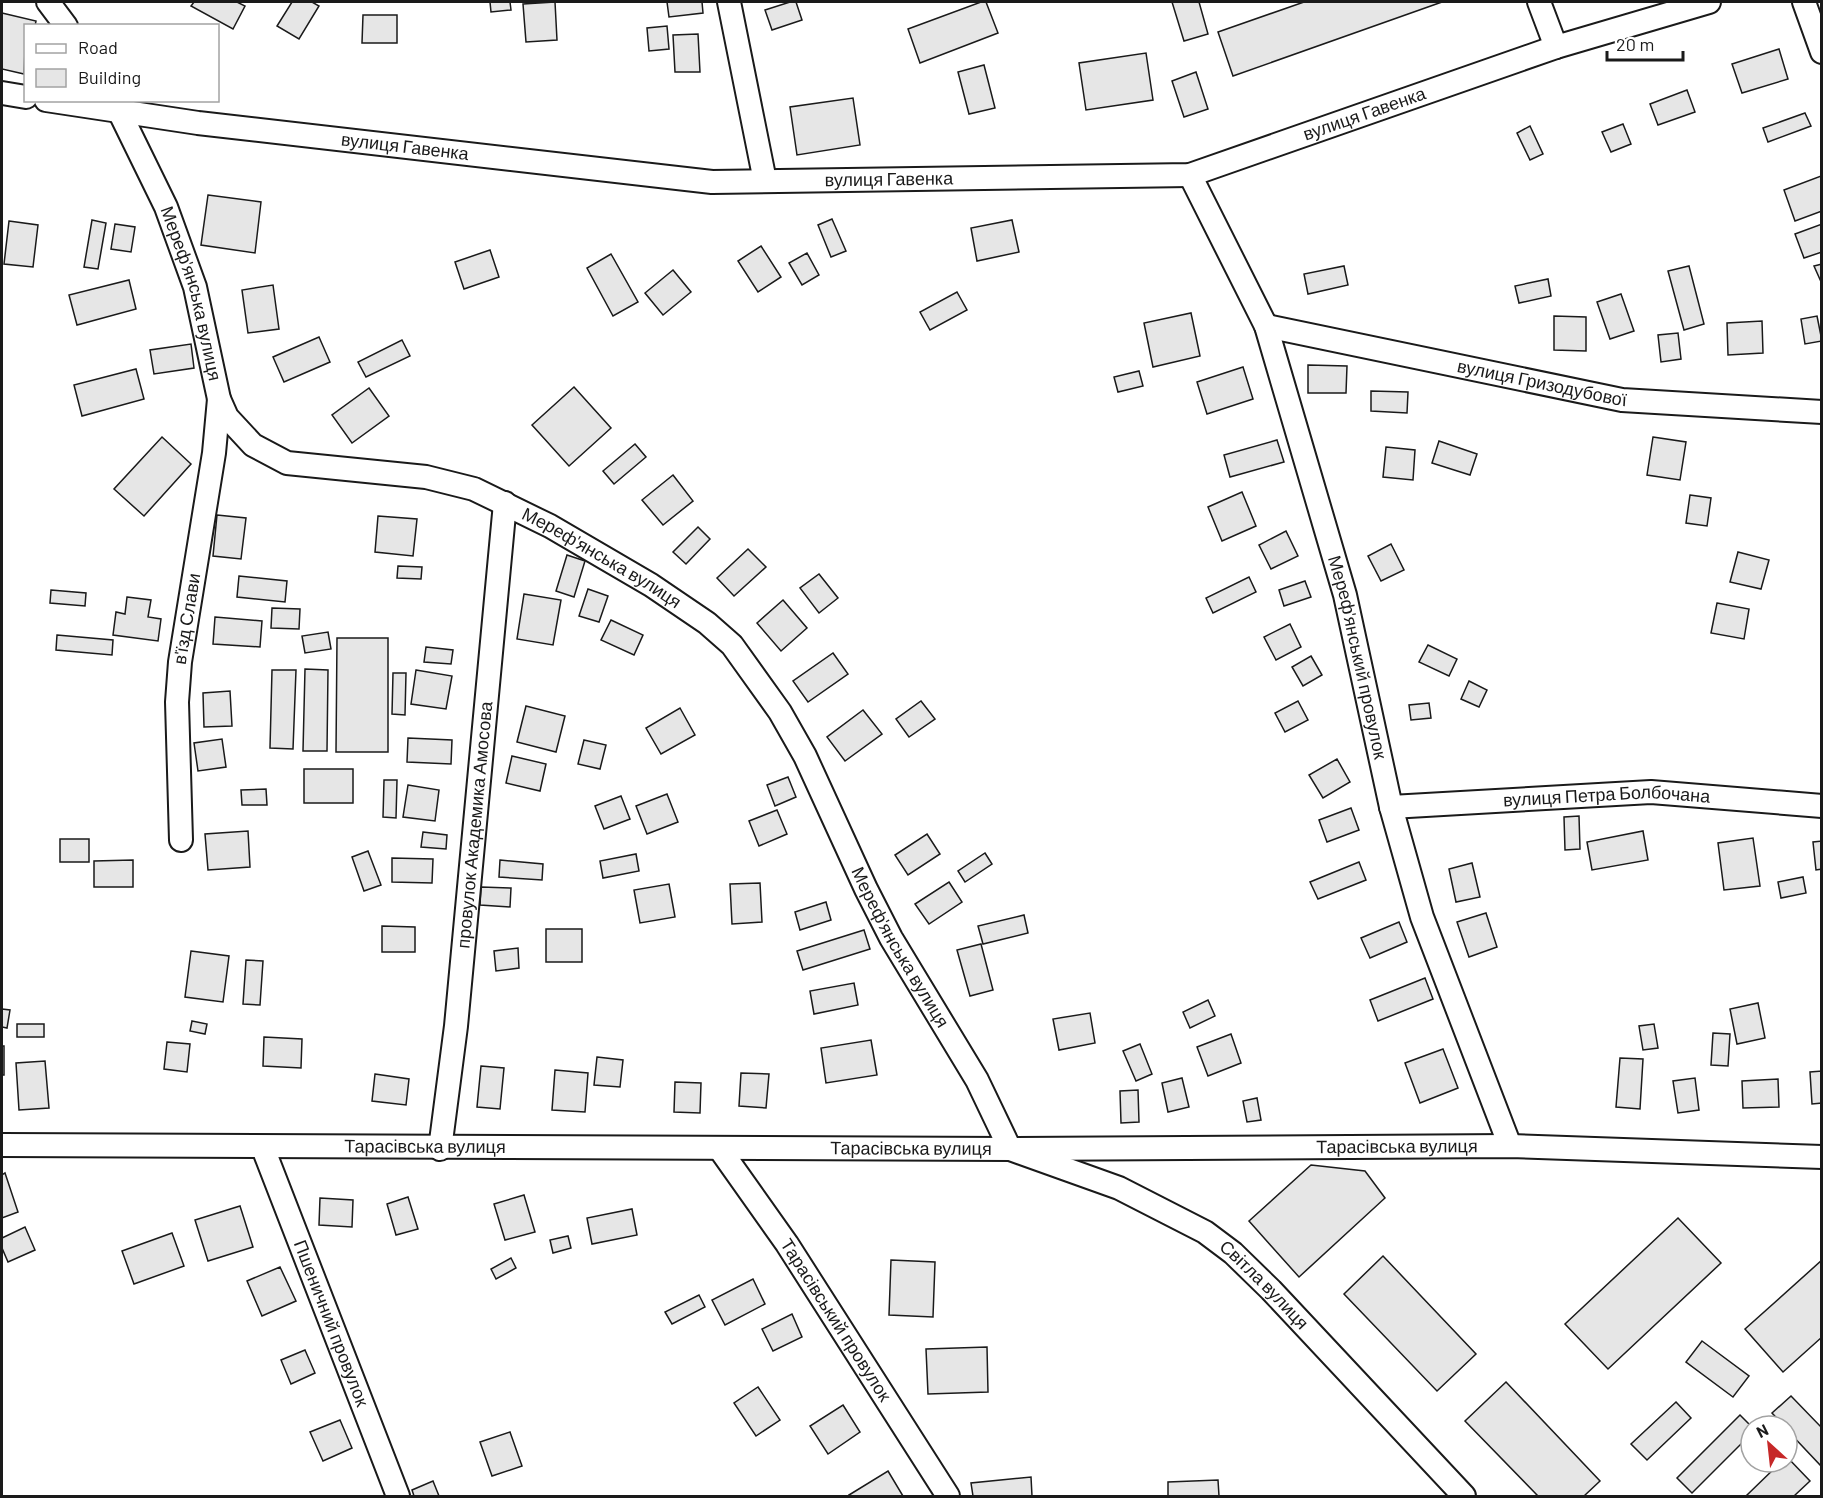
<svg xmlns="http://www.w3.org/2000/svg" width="1823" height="1498" viewBox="0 0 1823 1498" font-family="Barlow,sans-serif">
<rect width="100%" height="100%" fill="#fff"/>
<g fill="#e6e6e6" stroke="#1a1a1a" stroke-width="1.5">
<path d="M194,2H237L245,6L233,29L191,6Z"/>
<path d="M292,2H312L319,6L299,39L277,26Z"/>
<path d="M490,2H510L511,10L491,12Z"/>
<path d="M555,2L557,40L526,42L523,4Z"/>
<path d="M667,2H702L703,13L669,17Z"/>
<path d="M790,2H796L802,20L772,30L765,10Z"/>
<path d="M981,2H986L998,33L920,63L908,29Z"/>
<path d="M1172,2H1199L1208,34L1184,41Z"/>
<path d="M1304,2H1442L1233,76L1218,32Z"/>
<path d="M2,13L36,21L35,26H26L24,74L2,69Z"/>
<path d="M363,15H397V43H362Z"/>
<path d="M667,26L669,49L649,51L647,28Z"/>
<path d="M698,34L700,72H675L673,35Z"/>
<path d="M1779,49L1788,79L1742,93L1732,64Z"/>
<path d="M1146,53L1153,100L1086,110L1079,63Z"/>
<path d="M984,65L995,108L969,114L958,72Z"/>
<path d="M1196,72L1208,109L1184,117L1172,81Z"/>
<path d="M1687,90L1695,112L1658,125L1650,104Z"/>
<path d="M853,98L860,145L797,155L790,107Z"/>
<path d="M1805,113L1811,126L1768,142L1763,128Z"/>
<path d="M1623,124L1631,144L1611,152L1602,132Z"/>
<path d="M1530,126L1543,154L1530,160L1517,133Z"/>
<path d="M1821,176L1822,211L1795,221L1784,190Z"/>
<path d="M208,195L261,202L255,253L201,245Z"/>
<path d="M832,219L846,251L831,257L818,225Z"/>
<path d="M92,220L106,223L98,269L84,267Z"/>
<path d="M1012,220L1019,252L977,261L971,228Z"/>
<path d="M9,221L38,225L33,267L4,264Z"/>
<path d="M115,224L135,227L131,252L111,249Z"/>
<path d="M1822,224V252L1804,258L1795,234Z"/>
<path d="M761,246L781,277L758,292L738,261Z"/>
<path d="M490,250L499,277L464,289L455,262Z"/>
<path d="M807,253L819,275L802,285L789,263Z"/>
<path d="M611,254L638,302L613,316L587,268Z"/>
<path d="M1822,264V284L1814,266Z"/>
<path d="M1344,266L1348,285L1308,294L1304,274Z"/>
<path d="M1689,266L1704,324L1684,330L1668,271Z"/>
<path d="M673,270L691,292L663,315L645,293Z"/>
<path d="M1548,279L1551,296L1519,303L1515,286Z"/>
<path d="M129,280L136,309L77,325L69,295Z"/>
<path d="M273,285L279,329L248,333L242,290Z"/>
<path d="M957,292L967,310L930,330L920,312Z"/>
<path d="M1621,294L1634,331L1610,339L1597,302Z"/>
<path d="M1191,313L1200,356L1153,367L1144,323Z"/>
<path d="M1554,316L1586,317V351L1554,350Z"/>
<path d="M1817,316L1822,341L1805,344L1801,319Z"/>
<path d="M1762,321L1763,353L1728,355L1727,323Z"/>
<path d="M1678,333L1681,359L1661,362L1658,335Z"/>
<path d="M319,337L330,362L284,382L273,357Z"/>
<path d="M402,340L410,356L366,377L358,362Z"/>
<path d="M191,344L194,368L154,374L150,350Z"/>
<path d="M1308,365L1347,366L1346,393H1308Z"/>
<path d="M1243,367L1253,399L1207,414L1197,382Z"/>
<path d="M136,369L144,399L82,416L74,385Z"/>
<path d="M1139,371L1143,386L1118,392L1114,377Z"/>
<path d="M574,387L611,428L569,466L532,425Z"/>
<path d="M369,388L389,416L352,443L332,415Z"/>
<path d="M1371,391L1408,392L1407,413L1371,411Z"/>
<path d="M162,437L191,464L144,516L114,489Z"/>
<path d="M1653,437L1686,442L1680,480L1647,475Z"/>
<path d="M1277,440L1284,462L1230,477L1224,455Z"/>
<path d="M1439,441L1477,454L1470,475L1432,463Z"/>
<path d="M635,444L646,457L614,484L603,471Z"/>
<path d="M1386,447L1415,450L1413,480L1383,477Z"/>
<path d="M673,475L693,501L663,525L642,500Z"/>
<path d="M1242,492L1256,526L1222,541L1208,507Z"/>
<path d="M1690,495L1711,498L1707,526L1686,523Z"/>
<path d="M217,515L246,518L241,559L213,556Z"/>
<path d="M378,516L417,519L413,556L375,552Z"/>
<path d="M698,527L710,539L686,564L673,552Z"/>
<path d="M1286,531L1298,556L1271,569L1259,545Z"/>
<path d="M1391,544L1404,570L1381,581L1368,556Z"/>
<path d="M748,549L766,567L734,596L717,578Z"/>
<path d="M1738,552L1769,560L1761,589L1730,582Z"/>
<path d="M567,555L585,561L574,597L556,591Z"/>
<path d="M398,566L422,567L421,579L397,578Z"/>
<path d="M819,574L838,598L819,613L800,588Z"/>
<path d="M239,576L287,581L285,602L237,597Z"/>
<path d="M1249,577L1256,592L1213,613L1206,598Z"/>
<path d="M1305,581L1311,597L1284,606L1279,590Z"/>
<path d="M588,589L608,596L599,622L579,616Z"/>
<path d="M51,590L86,593L85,606L50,603Z"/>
<path d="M524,594L561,600L553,645L517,639Z"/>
<path d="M127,597L151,600L148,617L161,619L158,641L113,635L116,612L125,614Z"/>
<path d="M783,600L807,628L781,651L757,623Z"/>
<path d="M1717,603L1749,609L1744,639L1711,633Z"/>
<path d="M272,608L300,609L299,629L271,628Z"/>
<path d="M215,617L262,621L260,647L213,644Z"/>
<path d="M611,620L643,635L634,655L601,640Z"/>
<path d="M1290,624L1301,647L1276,660L1264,637Z"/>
<path d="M328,632L331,649L305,653L302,636Z"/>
<path d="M57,635L113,640L112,655L56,650Z"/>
<path d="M337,638H388V752H336Z"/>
<path d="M1428,645L1457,659L1449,676L1419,662Z"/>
<path d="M426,647L453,650L451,664L424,662Z"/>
<path d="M833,653L848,674L808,702L793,681Z"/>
<path d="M1311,656L1322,675L1303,686L1292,667Z"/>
<path d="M305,669L328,670L327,751H303Z"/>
<path d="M272,670H296L293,749L270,748Z"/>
<path d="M416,670L452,676L446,709L411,704Z"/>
<path d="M393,673H406L405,715L392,714Z"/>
<path d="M1469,681L1487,690L1479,707L1461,699Z"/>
<path d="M230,691L232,726L204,727L203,693Z"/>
<path d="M921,701L935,719L909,737L896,719Z"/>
<path d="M1298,701L1308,720L1285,732L1275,713Z"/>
<path d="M1429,703L1431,718L1411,720L1409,705Z"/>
<path d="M526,706L565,716L556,752L517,742Z"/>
<path d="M680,708L695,735L661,754L646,728Z"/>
<path d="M863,710L882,734L845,761L827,737Z"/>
<path d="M408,738L452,740L451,764L407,762Z"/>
<path d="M222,739L226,767L198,771L194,743Z"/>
<path d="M584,740L606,745L600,769L578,764Z"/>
<path d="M512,756L546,764L540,791L506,783Z"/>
<path d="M1337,759L1350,782L1323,798L1309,775Z"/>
<rect x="304" y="769" width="49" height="34"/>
<path d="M788,777L796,797L775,806L767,785Z"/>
<path d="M384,780H397L396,818L383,817Z"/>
<path d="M408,785L439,790L435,821L403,817Z"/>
<path d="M266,789L267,805H242L241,790Z"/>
<path d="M667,794L678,822L647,834L636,806Z"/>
<path d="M621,796L630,819L604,829L595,806Z"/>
<path d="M1351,808L1359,830L1327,842L1319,820Z"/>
<path d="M777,810L787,834L759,846L749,821Z"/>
<path d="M1579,816L1580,849L1565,850L1564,817Z"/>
<path d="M248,831L250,867L208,870L205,834Z"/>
<path d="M1643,831L1648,860L1592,870L1587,842Z"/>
<path d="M423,832L447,835L446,849L421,847Z"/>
<path d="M927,834L940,854L908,875L895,855Z"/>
<path d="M1753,838L1760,886L1724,890L1718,843Z"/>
<rect x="60" y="839" width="29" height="23"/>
<path d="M1822,841V869L1816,870L1813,842Z"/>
<path d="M368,851L381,885L364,891L352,857Z"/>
<path d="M985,853L992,864L965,882L958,871Z"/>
<path d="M636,854L639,871L603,878L600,861Z"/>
<path d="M392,858L433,859L432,883L392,882Z"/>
<path d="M133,860V887H94V861Z"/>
<path d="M500,860L543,864L542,880L499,877Z"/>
<path d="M1359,862L1366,880L1318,899L1310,882Z"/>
<path d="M1472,863L1480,897L1456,902L1449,869Z"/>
<path d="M1803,877L1806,893L1781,898L1778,882Z"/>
<path d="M949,882L962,902L929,924L915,904Z"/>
<path d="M760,883L762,922L732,924L730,884Z"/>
<path d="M669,884L675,917L640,923L634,890Z"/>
<path d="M481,887L511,888L510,907L480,905Z"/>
<path d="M826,902L831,920L800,930L795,912Z"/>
<path d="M1486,913L1497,947L1469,957L1457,922Z"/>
<path d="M1024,915L1028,933L983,944L978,926Z"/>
<path d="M1399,922L1407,942L1370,958L1361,938Z"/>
<path d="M382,926L415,927V952H382Z"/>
<rect x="546" y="929" width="36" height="33"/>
<path d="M864,930L870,949L803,970L797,951Z"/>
<path d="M981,944L993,990L970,996L957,950Z"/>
<path d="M518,948L519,968L496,971L494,951Z"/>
<path d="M191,951L229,956L223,1002L185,997Z"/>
<path d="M246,960L263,961L260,1005L243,1004Z"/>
<path d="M1425,978L1433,999L1378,1021L1370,1000Z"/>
<path d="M854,983L858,1005L814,1014L810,991Z"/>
<path d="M1208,1000L1215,1016L1190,1028L1183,1012Z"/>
<path d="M1758,1003L1765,1038L1737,1044L1730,1009Z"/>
<path d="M2,1009L10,1010L7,1028L2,1027Z"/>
<path d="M1090,1013L1095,1043L1059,1050L1053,1019Z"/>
<path d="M192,1021L207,1024L205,1034L190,1031Z"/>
<rect x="17" y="1024" width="27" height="13"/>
<path d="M1654,1024L1658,1048L1643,1050L1639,1026Z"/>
<path d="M1713,1033L1730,1034L1728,1066L1711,1065Z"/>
<path d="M1231,1034L1241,1063L1208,1076L1197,1047Z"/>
<path d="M264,1037L302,1039L301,1068L263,1066Z"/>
<path d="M871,1040L877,1075L826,1083L821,1048Z"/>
<path d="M167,1042L190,1044L187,1072L164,1069Z"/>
<path d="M1140,1044L1152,1074L1136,1081L1123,1051Z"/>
<rect x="2" y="1046" width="2" height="29"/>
<path d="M1443,1049L1458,1088L1420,1103L1405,1063Z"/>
<path d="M597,1057L623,1060L620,1087L594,1085Z"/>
<path d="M1620,1058L1643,1059L1640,1109L1616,1107Z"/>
<path d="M45,1061L49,1108L19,1110L16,1063Z"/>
<path d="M481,1066L504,1068L500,1109L477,1107Z"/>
<path d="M555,1070L588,1073L585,1112L552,1110Z"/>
<path d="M1822,1071V1103L1812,1104L1810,1072Z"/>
<path d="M741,1073L769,1074L766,1108L739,1106Z"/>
<path d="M375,1074L409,1079L406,1105L372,1101Z"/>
<path d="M1182,1078L1189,1107L1168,1112L1162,1083Z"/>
<path d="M1695,1078L1699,1110L1678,1113L1673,1081Z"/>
<path d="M1778,1079L1779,1107L1743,1108L1742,1081Z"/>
<path d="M675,1082L701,1083L700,1113L674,1112Z"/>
<path d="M1138,1090L1139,1122L1121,1123L1120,1091Z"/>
<path d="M1257,1098L1261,1120L1247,1122L1243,1101Z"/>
<path d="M1311,1165L1365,1171L1385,1198L1299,1277L1249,1221Z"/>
<path d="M5,1173L18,1212L2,1218V1175Z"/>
<path d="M524,1195L535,1232L505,1240L494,1204Z"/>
<path d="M408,1197L418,1229L396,1235L387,1204Z"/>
<path d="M320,1198L353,1200L352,1227L319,1225Z"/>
<path d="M240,1206L253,1247L208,1261L195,1220Z"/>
<path d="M632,1209L637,1235L592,1244L587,1218Z"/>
<path d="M1678,1218L1721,1263L1608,1369L1565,1324Z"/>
<path d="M25,1227L35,1250L8,1262L2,1248V1238Z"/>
<path d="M172,1233L184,1266L134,1284L122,1251Z"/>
<path d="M568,1236L571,1248L553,1253L550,1240Z"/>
<path d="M1383,1256L1476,1354L1437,1391L1344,1294Z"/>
<path d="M511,1258L516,1268L496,1279L491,1269Z"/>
<path d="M891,1260L935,1262L933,1317L889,1315Z"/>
<path d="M1822,1260V1337L1783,1372L1745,1329Z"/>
<path d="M280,1267L296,1301L262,1316L247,1281Z"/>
<path d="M753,1279L765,1304L725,1325L712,1300Z"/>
<path d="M699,1295L705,1307L672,1324L665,1312Z"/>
<path d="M792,1314L802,1337L773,1351L762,1329Z"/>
<path d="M1702,1341L1749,1376L1733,1397L1686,1362Z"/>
<path d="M987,1347L988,1392L928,1394L926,1349Z"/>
<path d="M305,1350L315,1373L291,1384L281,1360Z"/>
<path d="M1506,1382L1600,1481L1584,1496H1538L1465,1421Z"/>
<path d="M758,1387L780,1420L756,1436L734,1403Z"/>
<path d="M1791,1396L1822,1428V1467L1787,1430V1426H1784L1772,1413Z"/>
<path d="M1676,1402L1691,1418L1647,1460L1631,1444Z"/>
<path d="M843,1405L860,1432L828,1454L810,1426Z"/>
<path d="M1740,1415L1751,1426V1434L1692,1493L1677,1478Z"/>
<path d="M340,1420L352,1448L323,1461L310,1432Z"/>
<path d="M510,1432L522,1466L492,1476L480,1442Z"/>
<path d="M1787,1457L1810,1481L1794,1496H1746L1781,1462H1787Z"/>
<path d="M888,1471L903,1496H850L849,1495Z"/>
<path d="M1031,1477L1032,1496H973L971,1483Z"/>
<path d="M1218,1480L1219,1496H1168V1482Z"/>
<path d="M433,1481L439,1496H414L412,1490Z"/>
</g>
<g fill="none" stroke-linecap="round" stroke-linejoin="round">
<g stroke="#1a1a1a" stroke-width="26">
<g id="minor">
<path d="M48,2L66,26"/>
<path d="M729,2L765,181"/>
<path d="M1539,2L1556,47"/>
<path d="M1804,2L1822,52"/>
<path d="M2,93L26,97"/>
<path id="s1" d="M46,100L198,123L712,182L1190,175L1556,47L1709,2"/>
<path id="s2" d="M120,113L166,207L195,287L219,399L227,417L253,445L287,463L426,477L474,489L550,526L651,585L707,623L732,645L780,712L805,756L866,889L891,938L977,1080L1010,1149L1119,1188L1205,1232L1233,1253L1271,1290L1464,1496"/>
<path id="s3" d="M1190,175L1266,326L1345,595L1391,807L1422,917L1510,1146"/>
<path id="s4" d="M1266,326L1622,400L1822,412"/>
<path id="s5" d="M1391,807L1651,792L1822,806"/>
<path id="s6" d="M181,840L177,702L180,662L214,453L219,399"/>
<path id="s7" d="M2,1145L1010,1149L1510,1146L1822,1157"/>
<path id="s8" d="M263,1148L398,1496"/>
<path id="s9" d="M719,1148L787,1244L948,1496"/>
<path id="s10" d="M440,1149L456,1026L505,503"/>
</g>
</g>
<use href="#minor" stroke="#fff" stroke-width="22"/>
</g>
<g text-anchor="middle" stroke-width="4.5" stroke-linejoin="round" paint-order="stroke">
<g font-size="18" fill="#1a1a1a" stroke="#fff">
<text dy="6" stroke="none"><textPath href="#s1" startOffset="1334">вулиця Гавенка</textPath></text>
<text dy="6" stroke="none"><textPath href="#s1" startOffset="362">вулиця Гавенка</textPath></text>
<text dy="6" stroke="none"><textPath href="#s1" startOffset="848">вулиця Гавенка</textPath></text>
<text dy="6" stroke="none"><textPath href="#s2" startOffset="195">Мереф'янська вулиця</textPath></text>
<text dy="6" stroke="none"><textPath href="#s4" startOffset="282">вулиця Гризодубової</textPath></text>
<text dy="6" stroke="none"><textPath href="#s2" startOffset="735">Мереф'янська вулиця</textPath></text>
<text dy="6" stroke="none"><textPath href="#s6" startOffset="222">в'їзд Слави</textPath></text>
<text dy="6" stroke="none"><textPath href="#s3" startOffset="513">Мереф'янський провулок</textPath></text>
<text dy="6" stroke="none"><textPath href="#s5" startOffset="216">вулиця Петра Болбочана</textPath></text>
<text dy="6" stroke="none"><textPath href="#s10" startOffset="326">провулок Академика Амосова</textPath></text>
<text dy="6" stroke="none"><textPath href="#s2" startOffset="1239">Мереф'янська вулиця</textPath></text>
<text dy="6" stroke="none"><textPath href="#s7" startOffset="1395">Тарасівська вулиця</textPath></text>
<text dy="6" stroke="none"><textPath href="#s7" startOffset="423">Тарасівська вулиця</textPath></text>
<text dy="6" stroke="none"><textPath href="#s7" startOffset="909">Тарасівська вулиця</textPath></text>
<text dy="6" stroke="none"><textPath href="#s2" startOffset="1761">Світла вулиця</textPath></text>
<text dy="6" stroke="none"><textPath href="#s9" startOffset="208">Тарасівський провулок</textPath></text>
<text dy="6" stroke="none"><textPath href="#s8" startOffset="188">Пшеничний провулок</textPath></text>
</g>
</g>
<rect width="1823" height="1498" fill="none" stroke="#1a1a1a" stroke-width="6"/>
<rect x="24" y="24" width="195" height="78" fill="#ffffff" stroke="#a3a3a3" stroke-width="1.5"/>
<rect x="36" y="44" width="30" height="9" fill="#ffffff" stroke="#a3a3a3" stroke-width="1.5"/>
<text x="78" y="54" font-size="18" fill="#1a1a1a">Road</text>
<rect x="36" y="69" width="30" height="18" fill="#e6e6e6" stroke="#a3a3a3" stroke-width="1.5"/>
<text x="78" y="84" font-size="18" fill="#1a1a1a">Building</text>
<g transform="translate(1769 1444) rotate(333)"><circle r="28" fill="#ffffff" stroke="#a3a3a3" stroke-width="1.5"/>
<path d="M0-4.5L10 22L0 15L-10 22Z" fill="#c62828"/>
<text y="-9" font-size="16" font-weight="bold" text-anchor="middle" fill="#1a1a1a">N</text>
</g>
<path d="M1607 51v9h76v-9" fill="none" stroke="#1a1a1a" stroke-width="3"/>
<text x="1616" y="51" font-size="18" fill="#1a1a1a" stroke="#ffffff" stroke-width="4.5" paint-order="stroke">20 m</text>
</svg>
